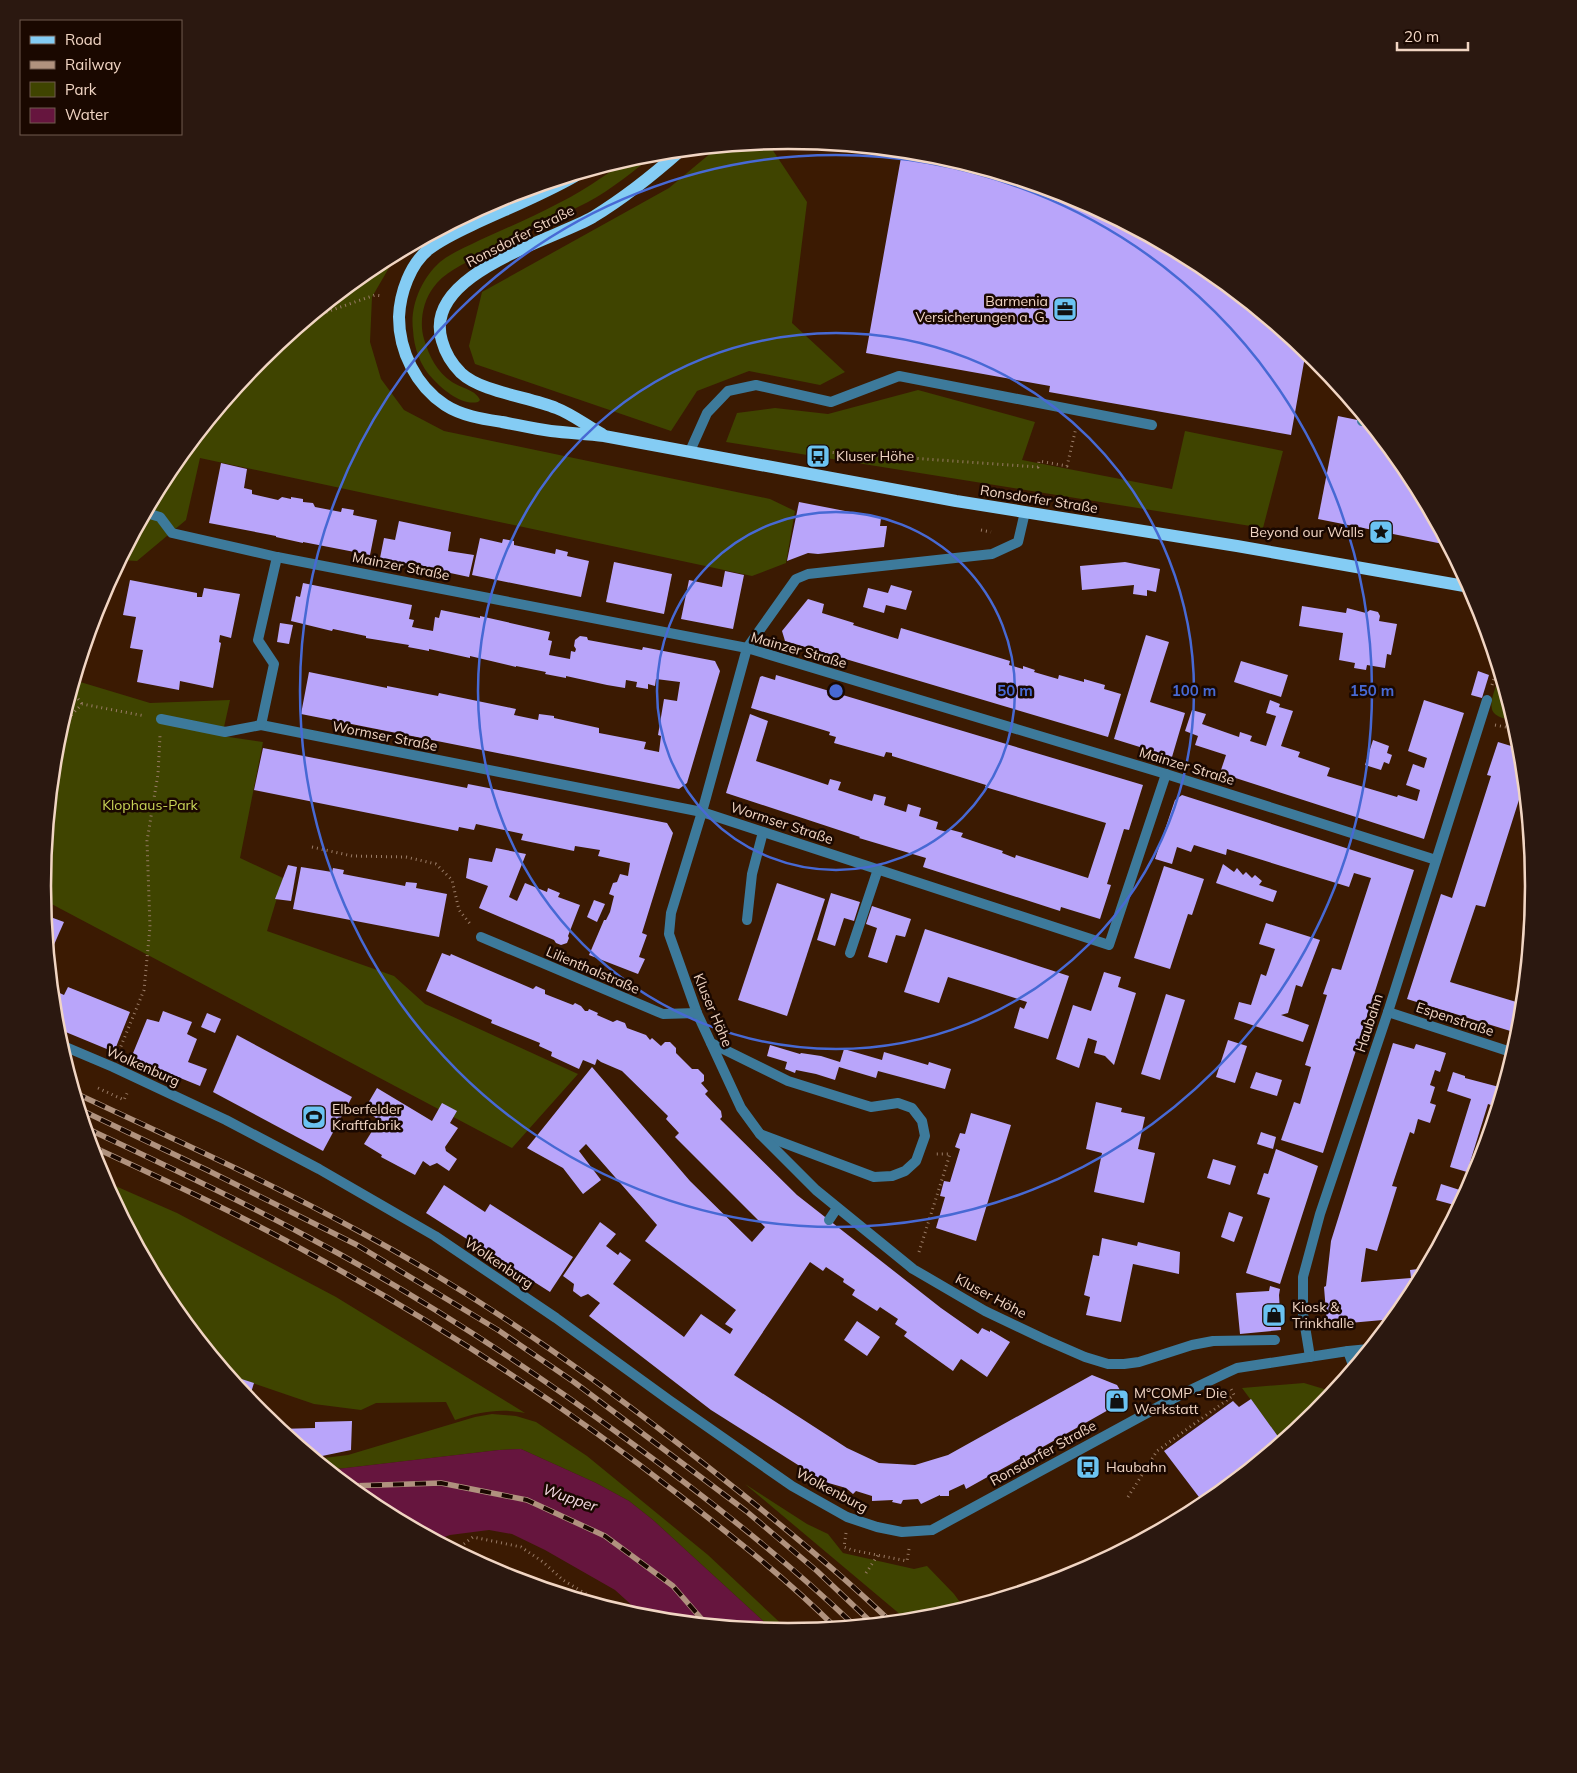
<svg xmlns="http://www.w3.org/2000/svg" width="1577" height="1773" viewBox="0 0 1577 1773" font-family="Mulish,sans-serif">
<rect width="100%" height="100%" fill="#3b1a02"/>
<g fill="#3f4400">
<path d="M768,143L807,202L792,323L845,372L820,385L749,371L697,391L671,431L475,364L469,346L482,292L669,188L718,147Z"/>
<path d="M655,154C634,171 612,189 588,202C552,221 515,236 479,256C463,264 443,273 433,288C423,301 419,323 424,339C429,356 437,372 452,382C461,388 476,390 480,400L478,402C462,406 442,389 433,379C420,366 414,348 413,330C410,306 421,279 440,262C451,253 466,247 480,240C506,228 533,217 559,203C573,196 588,187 601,178C623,164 627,156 655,154Z"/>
<path d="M397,254L372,297L370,342L381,379L404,410L444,431L770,499L795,511L786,563L752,576L200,458L186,520L137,561L121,560L168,472L261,359L374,266Z"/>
<path d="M918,390L1035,422L1022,460L1172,489L1185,431L1283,451L1263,528L726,442L737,413L775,408L828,414Z"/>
<path d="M1500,675L1514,720C1508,719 1499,718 1495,714C1486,706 1497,685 1500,675Z"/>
<path d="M76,678L77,681L150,703L230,700L222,736L263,742L240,858L283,878L267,931L394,976L425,1004L578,1074L512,1148L44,900L43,886L57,741Z"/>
<path d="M104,1181L177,1213L336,1297L525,1413C500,1408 479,1412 455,1420L446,1402L376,1403L361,1410L314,1404L229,1375L168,1301Z"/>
<path d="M1304,1383L1324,1389L1332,1395L1316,1414L1282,1442L1242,1388Z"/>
<path d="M492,1414L516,1416L536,1422L587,1456L708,1555L790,1632L774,1631L653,1520L629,1501L596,1483L521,1449L499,1450L329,1470L316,1459L348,1455L475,1417Z"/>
<path d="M745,1484L807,1524L828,1534L843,1553L914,1569L927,1566L954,1594L965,1609L934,1618L908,1621Z"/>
</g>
<path fill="#66153e" d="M521,1449L596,1483L629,1501L653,1520L774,1631L646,1618L615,1590L545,1550L512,1534L489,1530L450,1535L436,1540L374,1507L329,1470L499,1450Z"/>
<g fill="#b9a5fa">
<path d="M902,152L934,155L1074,197L1203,266L1306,351L1291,435L1049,392L1050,386L866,353Z"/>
<path d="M1338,416L1367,422L1409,472L1444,539L1443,544L1318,519Z"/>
<path d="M221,463L247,469L244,488L252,490V494L278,500L282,497L291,499V497L303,499V502L313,503L315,507L341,512L342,508L354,510L353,515L377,520L370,555L303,542V543L276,537V536L209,523Z"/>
<path d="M799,502L881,518L880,526H887L884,547L818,554L808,553L787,561Z"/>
<path d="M399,521L451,532L448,551L474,555L469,577L380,558L384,538L395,540Z"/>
<path d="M480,538L502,543L503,539L514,541V545L555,554L556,549L568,552L567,556L589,561L581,597L472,575Z"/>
<path d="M614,562L672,574L664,614L606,602Z"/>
<path d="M1125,562L1160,569L1156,592L1147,590V596L1133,594L1134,585L1082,590L1080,566Z"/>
<path d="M725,571L744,575L733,629L681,619L689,580L722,587Z"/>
<path d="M130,580L197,593V597H202L204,588L240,594L231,638L220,635L219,642L221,643L213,688L180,681L179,690L137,682L143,650L130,648L136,617L123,615Z"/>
<path d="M303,583L412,605L409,619L414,620L412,627L433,631L435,617L439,618L441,610L480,618V616L550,632L548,640L552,641L549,655L570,659L571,651L575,652L576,649L574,646L575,640L580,636L587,637L588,640L642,650L643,647L715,661L720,671L687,783L679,789L301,714L309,672L387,688V686L438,696L439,693L516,709L514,715L538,720L539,714L554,716V718L599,728V733L646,742L644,749L659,752L661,736L658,735L664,699L677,701L680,682L656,679L655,686L648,684V689L636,687L637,682L626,680L625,688L607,685L566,676V678L545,674L546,672L516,666V667L470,656V658L429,649V651L408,647L409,645L366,638V636L333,629L332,631L291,621L296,596L300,597Z"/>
<path d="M891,585L912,591L906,610L886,605L884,613L863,607L868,588L888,593Z"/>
<path d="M808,599L824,604L822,613L854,623L853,625L898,639L901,628L1010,661L1009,665L1023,669V666L1035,670L1034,672L1058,679L1059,675L1084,682V679L1105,685L1104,689L1121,694L1108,737L785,641L782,631Z"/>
<path d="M1302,606L1346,613L1347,608L1366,613L1370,610L1378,612L1380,616L1379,621L1397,624L1391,655L1387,654L1385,668L1367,665L1366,670L1354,668L1355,663L1339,660L1343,633L1299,626Z"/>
<path d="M280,623L293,625L289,644L277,642Z"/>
<path d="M1146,635L1169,642L1150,702L1185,713L1172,757L1114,739Z"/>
<path d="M1241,661L1288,675L1281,697L1234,682Z"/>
<path d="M1478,671L1489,675L1482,698L1471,695Z"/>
<path d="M776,675L1143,785L1129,830L1124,829L1107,884L1111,885L1100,919L1061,907L1060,911L923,867L926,858L859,838L860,837L726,793L750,714L768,721L756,761L828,785L830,779L841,782L838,790L872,801L874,794L886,797L884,805L906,812L908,804L921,808L919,816L938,822L936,829L947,832L948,829L963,833L961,837L1003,851L1002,853L1015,858L1016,855L1088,878L1106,823L985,787L986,785L892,756V753L886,752L884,757L834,743L836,737L829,735L830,732L751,708L760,677L762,676L775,680Z"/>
<path d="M1270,700L1280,704L1279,707L1293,711L1281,746L1300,752L1298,757L1330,768L1327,776L1397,797L1398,795L1417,801L1420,790L1406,785L1413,764L1424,768L1427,758L1408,751L1424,700L1464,713L1424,839L1220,773L1226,755L1195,745L1198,736L1185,731L1192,710L1206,714L1202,724L1239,737L1240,732L1252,736L1250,741L1266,746L1276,716L1266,713Z"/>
<path d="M1373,740L1389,746L1387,753L1392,755L1389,764L1384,762L1381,770L1365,765Z"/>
<path d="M1498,742L1521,749L1524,784L1485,907L1476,905L1450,982L1523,1004L1520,1034L1407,999L1441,894L1452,898L1491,776L1487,775Z"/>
<path d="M263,748L467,788L468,784L667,823L673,833L642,933L647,935L639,957L645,959L638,974L589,955L604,920H606L610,912L614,896L609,894L613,883L617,882L620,874L628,876L630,863L598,856L600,850L575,846L574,851L521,840L523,834L476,824L474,830L459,827L458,831L254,790Z"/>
<path d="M1182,795L1414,870L1323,1153L1281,1140L1294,1102L1300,1104L1311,1067L1305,1065L1327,995L1323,994L1332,968L1341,970L1371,878L1354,873L1349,887L1227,849L1226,855L1194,845L1191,852L1177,847L1172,864L1155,859L1175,800Z"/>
<path d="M496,848L526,854L509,897L517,901L525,883L547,892L548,888L560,893L558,897L580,905L568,936L569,938L567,943L561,945L556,943L554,940L479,908L488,886L466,878L469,858L492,862Z"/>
<path d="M1223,864L1234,872L1237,868L1243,875L1246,872L1252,878L1255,875L1262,881L1259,885L1277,891L1273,902L1216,883Z"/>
<path d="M288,865L297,867L291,901L275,899Z"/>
<path d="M1164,866L1204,879L1192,915L1188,914L1170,969L1134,958Z"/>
<path d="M301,867L332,872L333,868L344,870L343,874L405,886L406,882L417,883L416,888L447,894L439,937L293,909Z"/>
<path d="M777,883L825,899L787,1016L738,1000Z"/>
<path d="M831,893L860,902L854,921L844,918L835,946L817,940Z"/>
<path d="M594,900L605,904L597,922L587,917Z"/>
<path d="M872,906L911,919L905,937L896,935L887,963L868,957L877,928L866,924Z"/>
<path d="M45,915L64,922L49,956Z"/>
<path d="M1266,923L1320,940L1302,987L1296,985L1288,1013L1281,1015L1309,1025L1303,1042L1234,1019L1239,1002L1251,1005L1261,974L1266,976L1275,949L1259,944Z"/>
<path d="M925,929L1069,976L1048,1039L1014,1028L1020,1007L1024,1009L1027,1002L990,990L948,977L939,1003L904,992Z"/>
<path d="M442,953L450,956L451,954L533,989L536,986L545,990V994L573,1005L575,1003L581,1006L585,1011H588L589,1009L598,1013L597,1015L613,1022L617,1020L625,1023L627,1028L646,1035L650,1040L652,1038L661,1046L665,1042H670L676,1048V1053L692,1069H698L704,1075V1081L701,1083L708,1091L705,1094L721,1111L722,1117L720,1119L797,1195L941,1308L978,1334L982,1328L990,1332V1330L1010,1342L987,1377L961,1359L953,1371L904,1336L907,1332L895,1324L898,1319L880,1307L877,1311L852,1295L855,1290L843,1282L844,1279L826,1267L823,1271L810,1262L734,1375L847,1448L879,1463L915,1465L948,1455L1092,1375L1117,1385L1126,1400L1025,1457V1456L966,1489L964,1484L949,1491V1496H940V1495L921,1504L918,1499L903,1500L901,1504L892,1502L893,1500L872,1501V1496L856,1491L853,1494L846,1488L825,1482L711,1410L589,1316L600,1303L588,1294L581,1297L573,1291L574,1284L563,1276L600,1222L616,1234L606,1246L618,1255L620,1252L631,1260L613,1284L684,1337L701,1314L730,1334L733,1329L725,1324L736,1310L645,1241L657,1225L586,1144L579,1151L601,1180L583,1194L563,1168L527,1148L592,1067L690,1181L752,1242L765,1227L675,1137L679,1133L666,1119L668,1116L622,1071L601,1062L597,1059L595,1065L583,1060L579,1069L551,1056L552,1052L539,1046L540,1043L491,1023L492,1020L426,991Z"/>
<path d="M1104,972L1121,977L1118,987L1136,993L1114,1065L1105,1056L1094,1053L1097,1041L1088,1038L1079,1068L1056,1059L1073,1005L1091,1011Z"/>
<path d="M68,987L130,1012L114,1052L56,1028L53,990L64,995Z"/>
<path d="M1166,994L1185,1000L1160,1080L1141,1074Z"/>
<path d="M163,1011L192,1022L187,1034L197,1039L188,1062L207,1069L200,1086L131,1058L147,1019L159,1022Z"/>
<path d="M207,1013L221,1019L215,1033L201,1027Z"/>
<path d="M237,1035L352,1097L323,1151L213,1092Z"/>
<path d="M1228,1040L1247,1046L1235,1083L1216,1077Z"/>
<path d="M1393,1043L1414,1049L1416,1044L1446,1053L1440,1072L1435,1070L1430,1085L1435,1087L1430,1103L1436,1105L1430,1123L1418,1119L1414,1134L1410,1132L1392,1186L1397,1187L1377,1251L1366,1248L1361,1282L1411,1278L1410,1270L1426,1268L1409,1301L1394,1319L1327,1325L1324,1287L1326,1286L1331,1241Z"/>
<path d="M770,1045L800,1054L801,1053L821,1056L840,1062L844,1049L882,1060L884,1052L928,1065L929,1062L951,1069L945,1089L878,1071L876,1078L839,1067L835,1080L816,1074L796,1070L795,1073L785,1069L787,1062L767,1056Z"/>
<path d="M1256,1072L1282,1080L1277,1096L1250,1088Z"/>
<path d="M1453,1072L1465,1076V1078L1503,1088L1497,1107L1488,1104L1467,1172L1450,1167L1471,1099L1447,1091Z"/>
<path d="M377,1088L432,1121L442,1103L457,1111L450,1123L458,1128L445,1147L446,1151L457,1159L449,1171L437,1163L430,1166L423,1161L415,1175L381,1157L382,1155L364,1144L379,1120L364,1110Z"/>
<path d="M1096,1102L1122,1108L1121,1112L1145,1117L1138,1149L1155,1153L1144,1203L1094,1192L1102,1153L1086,1149Z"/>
<path d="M971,1113L1011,1125L976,1241L936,1228L945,1197L940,1196L944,1181L950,1182L960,1149L955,1147L960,1133L965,1134Z"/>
<path d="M1261,1132L1276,1137L1273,1149L1257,1144Z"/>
<path d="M1276,1149L1318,1166L1280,1284L1246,1273L1270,1198L1257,1194L1264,1173L1268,1174Z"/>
<path d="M1213,1159L1236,1166L1230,1185L1207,1178Z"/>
<path d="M1441,1184L1463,1191L1458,1206L1436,1200Z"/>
<path d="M444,1185L485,1212L490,1204L573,1257L550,1292L426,1213Z"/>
<path d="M1229,1212L1243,1217L1234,1242L1221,1237Z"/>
<path d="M1102,1238L1137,1246L1138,1242L1180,1252L1179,1274L1133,1264L1121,1322L1086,1315L1090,1297L1084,1295L1093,1255L1099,1256Z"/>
<path d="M1270,1286L1280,1289L1279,1295L1281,1330L1240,1334L1236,1293L1269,1291Z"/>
<path d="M857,1321L880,1337L867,1356L844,1340Z"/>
<path d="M229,1375L254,1383L249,1399Z"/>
<path d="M1251,1399L1282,1442L1205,1505L1164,1451L1233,1401L1239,1407Z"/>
<path d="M352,1421L351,1450L322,1456L314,1457L279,1429L315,1428V1422Z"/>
</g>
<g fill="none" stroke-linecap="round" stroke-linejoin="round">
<g stroke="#997b66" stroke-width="3" stroke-dasharray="1 4" stroke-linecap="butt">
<path d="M312,317L375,295L383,296"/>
<path d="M823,459L825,452L1038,467L1039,461L1067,466L1076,428"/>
<path d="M981,530L991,532"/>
<path d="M1492,685L1498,666"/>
<path d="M72,691L82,704"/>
<path d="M1495,725L1516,729"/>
<path d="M61,726L82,704L145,716"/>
<path d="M312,847L352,856L406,857L436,864L452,880L459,910L471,925"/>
<path d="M119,1051L144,990L150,927L147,841L158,774L160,736"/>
<path d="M98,1088L124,1100L128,1091"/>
<path d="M919,1252L950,1154H936"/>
<path d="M1128,1497L1157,1451L1234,1395L1231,1389"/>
<path d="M846,1533L844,1547L852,1550L907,1561L909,1549"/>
<path d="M456,1550L473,1537L521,1547L543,1562L563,1580L591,1597L599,1605"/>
<path d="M866,1573L878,1555"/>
</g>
<g stroke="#3d7a9b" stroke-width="10">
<path d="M1362,421L1363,416"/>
<path d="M690,451L707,413L728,391L756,385L831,402L899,376L1152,425"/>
<path d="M747,920L752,874L763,832"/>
<path d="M850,953L878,869"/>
<path d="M711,1043L788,1081L871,1107L898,1103L912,1108L922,1121L925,1136L916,1161L905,1171L892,1176L874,1177L760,1134"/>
<path d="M829,1220L837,1208"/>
<path d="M488,1568L498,1571L503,1576"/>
</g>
<g stroke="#3d7a9b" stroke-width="10">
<path d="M1025,512L1018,542L992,554L808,574L796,579L747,648L702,812L671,913L669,934L697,1013L741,1108L760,1134L816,1190L913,1269L985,1311L1046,1340L1085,1357L1108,1364H1124L1139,1362L1192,1345L1213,1341L1275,1340"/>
<path d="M146,513L160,517L172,533L277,557L747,648L1166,774L1436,860"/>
<path d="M161,719L225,732L261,725L702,812L1109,945L1166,774"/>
<path d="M261,725L274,664L258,640L277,557"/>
<path d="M481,937L663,1014L697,1013"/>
<path d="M1388,1012L1514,1053"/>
<path d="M61,1045L113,1067L226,1120L319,1169L435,1236L556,1318L669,1400L792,1486L847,1517L877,1527L902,1532L932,1530L1182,1394L1226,1373L1237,1368L1348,1351L1354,1368"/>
<path d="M1310,1357L1303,1314V1277L1320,1214L1388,1012L1487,700"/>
</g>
<path stroke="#3d7a9b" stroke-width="10" d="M1348,1351L1369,1349"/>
<g stroke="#84ccf4" stroke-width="12">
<path d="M575,176C542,195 506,209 472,225C457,232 442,239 429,249C410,264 400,293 399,317C399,351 416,386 445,405C462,416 483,419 502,422C518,425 535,429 551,431C569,433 586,434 604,436L956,501L1237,546L1470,587"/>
<path d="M602,434C587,426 572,414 556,408C530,397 481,392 461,373C452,364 445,352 442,341C421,274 551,241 593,217C624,198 653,175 680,151"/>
</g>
<g stroke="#b0927e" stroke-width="5.5">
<g id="rail">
<path d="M75,1093C172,1138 269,1182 362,1233C492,1303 612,1390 727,1482C784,1527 839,1572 891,1622"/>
<path d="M81,1110L207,1170L357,1245L498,1330L574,1382L746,1511L817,1571L873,1624"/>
<path d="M86,1128C160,1163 234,1197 306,1236C418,1295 524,1364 626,1439C706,1497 784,1558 855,1626"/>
<path d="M91,1146C167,1181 243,1216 316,1257C443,1327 564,1405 679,1495C733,1537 787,1579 836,1628"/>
<path d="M349,1486L441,1483L527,1500L605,1536L673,1586L706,1624"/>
</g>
</g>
<use href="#rail" stroke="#1a0800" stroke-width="4" stroke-dasharray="11" stroke-linecap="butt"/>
</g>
<g fill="none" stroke="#4769d4" stroke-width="2.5">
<circle cx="836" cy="691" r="179"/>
<circle cx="836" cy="691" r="358"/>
<circle cx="836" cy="691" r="536"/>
</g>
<defs>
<g id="office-square" transform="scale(1.25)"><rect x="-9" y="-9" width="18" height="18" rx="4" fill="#6bc3f2" stroke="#1a0800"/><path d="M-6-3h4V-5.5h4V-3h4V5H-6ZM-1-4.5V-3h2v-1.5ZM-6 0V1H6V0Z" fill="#111"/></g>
<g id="bus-square" transform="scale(1.25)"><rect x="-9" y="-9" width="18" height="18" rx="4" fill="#6bc3f2" stroke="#1a0800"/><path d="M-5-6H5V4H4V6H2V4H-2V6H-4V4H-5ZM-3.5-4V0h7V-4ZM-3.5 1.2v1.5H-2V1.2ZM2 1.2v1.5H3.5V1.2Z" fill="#111"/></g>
<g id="sight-square" transform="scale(1.25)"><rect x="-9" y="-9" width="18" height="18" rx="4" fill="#6bc3f2" stroke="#1a0800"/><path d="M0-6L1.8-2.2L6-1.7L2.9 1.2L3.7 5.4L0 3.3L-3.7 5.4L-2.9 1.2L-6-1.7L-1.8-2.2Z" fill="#111"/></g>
<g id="stadium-square" transform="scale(1.25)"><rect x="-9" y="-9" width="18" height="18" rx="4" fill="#6bc3f2" stroke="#1a0800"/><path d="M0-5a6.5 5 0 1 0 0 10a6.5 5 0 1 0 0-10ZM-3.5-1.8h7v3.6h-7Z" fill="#111"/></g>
<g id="shop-square" transform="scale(1.25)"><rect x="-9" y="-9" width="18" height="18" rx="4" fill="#6bc3f2" stroke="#1a0800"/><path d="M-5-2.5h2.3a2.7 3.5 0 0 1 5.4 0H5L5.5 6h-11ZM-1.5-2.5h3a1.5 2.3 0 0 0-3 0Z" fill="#111"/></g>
</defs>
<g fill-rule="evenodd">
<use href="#office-square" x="1065" y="309"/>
<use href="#bus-square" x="818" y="456"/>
<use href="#sight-square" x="1381" y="532"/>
<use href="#stadium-square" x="314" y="1117"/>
<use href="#shop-square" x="1274" y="1315"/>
<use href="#shop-square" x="1117" y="1401"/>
<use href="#bus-square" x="1088" y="1467"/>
</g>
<g text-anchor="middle" stroke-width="5" stroke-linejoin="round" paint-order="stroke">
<g font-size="14" fill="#f1d5c3" stroke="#1a0800">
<text transform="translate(520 236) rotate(-27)" y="5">Ronsdorfer Straße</text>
<text transform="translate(1039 499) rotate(9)" y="5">Ronsdorfer Straße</text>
<text transform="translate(401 566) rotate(11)" y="5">Mainzer Straße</text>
<text transform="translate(799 650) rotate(16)" y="5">Mainzer Straße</text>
<text transform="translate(385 736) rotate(11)" y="5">Wormser Straße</text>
<text transform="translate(1187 766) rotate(17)" y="5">Mainzer Straße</text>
<text transform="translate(782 823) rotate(18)" y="5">Wormser Straße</text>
<text transform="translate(593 970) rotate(23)" y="5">Lilienthalstraße</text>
<text transform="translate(713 1010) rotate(67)" y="5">Kluser Höhe</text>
<text transform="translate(1455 1019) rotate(18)" y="5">Espenstraße</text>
<text transform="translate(1369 1023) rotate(-72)" y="5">Haubahn</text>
<text transform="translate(143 1066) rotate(24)" y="5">Wolkenburg</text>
<text transform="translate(499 1263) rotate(34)" y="5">Wolkenburg</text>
<text transform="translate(991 1296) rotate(28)" y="5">Kluser Höhe</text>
<text transform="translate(1043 1453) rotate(-29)" y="5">Ronsdorfer Straße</text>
<text transform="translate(832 1490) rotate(28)" y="5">Wolkenburg</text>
</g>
<g font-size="14" fill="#f1d5c3" stroke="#1a0800" text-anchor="start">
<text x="1048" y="306" text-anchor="end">Barmenia<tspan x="1048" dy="16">Versicherungen a. G.</tspan></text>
<text x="836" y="461">Kluser Höhe</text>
<text x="1364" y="537" text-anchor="end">Beyond our Walls</text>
<text x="332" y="1114">Elberfelder<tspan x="332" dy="16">Kraftfabrik</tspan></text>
<text x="1292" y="1312">Kiosk &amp;<tspan x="1292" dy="16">Trinkhalle</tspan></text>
<text x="1134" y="1398">M°COMP - Die<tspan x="1134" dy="16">Werkstatt</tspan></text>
<text x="1106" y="1472">Haubahn</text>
</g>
<g font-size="14" fill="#cad657" stroke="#1a0800">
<text x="150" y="810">Klophaus-Park</text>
</g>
<g font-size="15" font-style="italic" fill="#f3dae2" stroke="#1a0800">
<text transform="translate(570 1498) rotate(19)" y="5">Wupper</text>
</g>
</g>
<path d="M0 0H1577V1773H0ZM51 886a737 737 0 1 1 1474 0a737 737 0 1 1-1474 0Z" fill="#2b1810" fill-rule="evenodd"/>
<path fill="none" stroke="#f1d5c3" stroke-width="2.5" d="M51 886a737 737 0 1 1 1474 0a737 737 0 1 1-1474 0Z"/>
<circle cx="836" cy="691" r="8" fill="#4769d4" stroke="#1a0800" stroke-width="2.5"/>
<g font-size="15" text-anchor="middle" font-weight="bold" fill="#4769d4" stroke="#1a0800" stroke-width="5" stroke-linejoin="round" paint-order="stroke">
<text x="1015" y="696">50 m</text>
<text x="1194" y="696">100 m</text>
<text x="1372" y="696">150 m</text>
</g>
<rect x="20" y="20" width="162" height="115" fill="#1a0800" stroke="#705a4e"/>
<rect x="30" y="36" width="25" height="8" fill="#84ccf4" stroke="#705a4e"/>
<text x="65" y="45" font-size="15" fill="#f1d5c3">Road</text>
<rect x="30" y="61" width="25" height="8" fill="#b0927e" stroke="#705a4e"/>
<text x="65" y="70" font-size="15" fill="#f1d5c3">Railway</text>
<rect x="30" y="82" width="25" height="15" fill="#3f4400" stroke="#705a4e"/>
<text x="65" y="95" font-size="15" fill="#f1d5c3">Park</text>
<rect x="30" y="108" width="25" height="15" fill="#66153e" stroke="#705a4e"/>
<text x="65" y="120" font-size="15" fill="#f1d5c3">Water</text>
<path d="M1397 42v8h71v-8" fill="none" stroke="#f1d5c3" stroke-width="2.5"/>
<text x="1404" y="42" font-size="15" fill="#f1d5c3" stroke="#1a0800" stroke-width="4" paint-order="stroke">20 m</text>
</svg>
